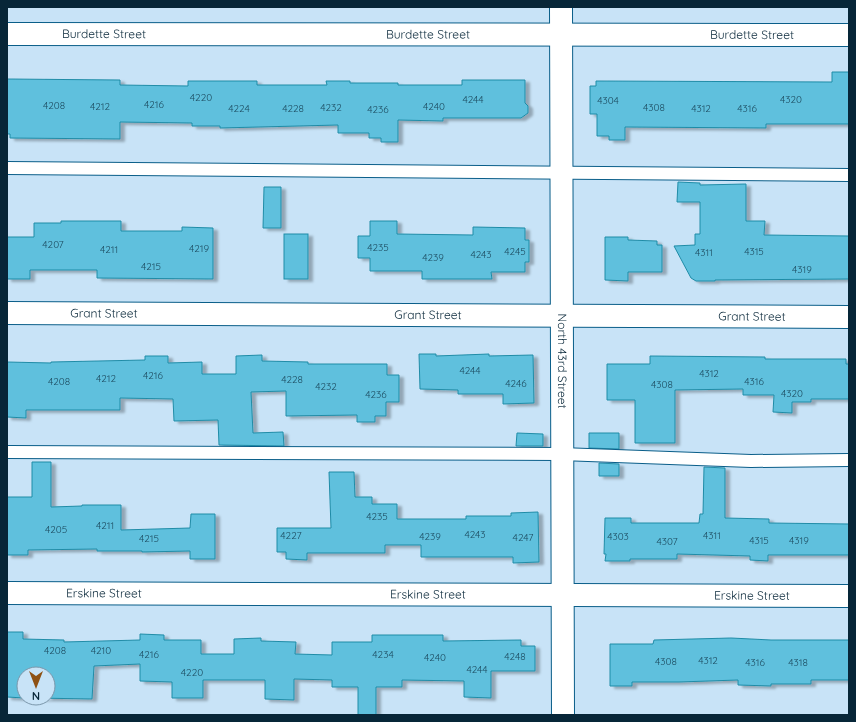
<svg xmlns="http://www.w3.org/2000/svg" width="856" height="722" viewBox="0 0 856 722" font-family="Quicksand,sans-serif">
<defs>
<filter id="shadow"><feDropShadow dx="4.5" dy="2.5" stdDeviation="1" flood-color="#0004"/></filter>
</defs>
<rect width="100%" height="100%" fill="#c8e3f7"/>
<g fill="#5ec0dd" stroke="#1f8ca7" filter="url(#shadow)">
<path d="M832,72H849V124H766V128L625,127V140H609V136H597V114H590V86H596V81L832,82Z"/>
<path d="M7,79L120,80V85L188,86V81H257V85H327L326,81H350V83H398V85H462V80H525V103L528,106V113L521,118H443V121L398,120V142H381V138H369V133H338V125L220,128V126H192V123L120,122V139L10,138V134H7Z"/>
<path d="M678,182L700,183V185L746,184V221H765L764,235L849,236V279L715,280V281H696L691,278L674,246L695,245V234H700V202H677Z"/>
<path d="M264,187H281V228H263Z"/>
<path d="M61,221H121V231H182V227L213,228V279L97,278V270H30V279H7V237H34V223H61Z"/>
<path d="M370,221H397V234L473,235V227L525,228V240H529V262H525V272H491L492,279H422V271H370V258H358V236H370Z"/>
<rect x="284" y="234" width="24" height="45"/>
<path d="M605,237H628V240L657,241V245H662V272H628V281L605,280Z"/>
<path d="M419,354H436V356L489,354V356L533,355L534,403L503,404V394H458V390L420,389Z"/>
<path d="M262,355V361L308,362V364H387V375H399V402H386V416H375V422H357V415L286,416V391L251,392L253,433L283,432L284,446L219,445L218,420L174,421L173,399L120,398V410H26V418L7,417V362L51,363V362L145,360V356H168V363L202,362V374H236V356Z"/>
<path d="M650,356L765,357V359H846V364H849V399H811V402H792V413L773,412L774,395H743V389L675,390V443H635V400H607V364H650Z"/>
<path d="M517,433L543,434V446H516Z"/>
<path d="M589,433H619V449L589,448Z"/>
<path d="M32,462H51V507L82,506V505H121V530L190,528L191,514H215V559H190V551L142,552V551H97V549L28,550V555H7V497H32Z"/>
<path d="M599,463L619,464V476H599Z"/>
<path d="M704,467L725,468V518L769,519V523L849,524V555H768V561L750,560V556L677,554V559H630V561H605L606,554H604L605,518H631V523H699L700,514H703Z"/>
<path d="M329,472H354L355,497H372V504H397V519H466V516H511V513L538,512L539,562L513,563V557H421V545H385V553H307V560L286,559V552H277V528H331Z"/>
<path d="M7,632H23V639L64,640V642L140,640V634L164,635V640H201V654H234V639L261,638V641L296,642L295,654L332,655V642H372V635H443V641L521,640V646H535V671H491V698L464,697V681L402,680V687H376V715H358V687H332V680L294,679V700L265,699V680H203V698H172V682L140,681V664L94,666L92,699L34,698H48V674H24V698L7,697Z"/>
<path d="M731,638L771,640H849V680H811V684H771V686L738,685V680L679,682H632V686H610V644H653L654,640Z"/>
</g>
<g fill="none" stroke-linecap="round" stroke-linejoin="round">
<g stroke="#0a5e89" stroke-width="14">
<g id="lane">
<path d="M7,168L849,175"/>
<path d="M7,452L561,454L751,461L849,460"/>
</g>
</g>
<g stroke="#0a5e89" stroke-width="24">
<g id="street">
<path id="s1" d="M561,7L563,715"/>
<path id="s2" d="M7,34L849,35"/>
<path id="s3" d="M7,313L849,317"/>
<path id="s4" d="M7,593L849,596"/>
</g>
</g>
<use href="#lane" stroke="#fff" stroke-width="12"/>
<use href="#street" stroke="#fff" stroke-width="22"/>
</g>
<g text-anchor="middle" stroke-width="3" stroke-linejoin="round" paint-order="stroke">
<g font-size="10" fill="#1d4c61">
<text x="201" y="101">4220</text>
<text x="473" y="103">4244</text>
<text x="791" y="103">4320</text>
<text x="608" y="104">4304</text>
<text x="154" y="108">4216</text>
<text x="54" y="109">4208</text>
<text x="100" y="110">4212</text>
<text x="434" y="110">4240</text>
<text x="331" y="111">4232</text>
<text x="654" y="111">4308</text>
<text x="239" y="112">4224</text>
<text x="293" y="112">4228</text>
<text x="701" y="112">4312</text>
<text x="747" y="112">4316</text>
<text x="378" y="113">4236</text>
<text x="53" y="248">4207</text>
<text x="378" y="251">4235</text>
<text x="199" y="252">4219</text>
<text x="109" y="253">4211</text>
<text x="515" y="255">4245</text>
<text x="754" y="255">4315</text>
<text x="704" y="256">4311</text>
<text x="481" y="258">4243</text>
<text x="433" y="261">4239</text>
<text x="151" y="270">4215</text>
<text x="802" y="273">4319</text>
<text x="470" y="374">4244</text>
<text x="709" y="377">4312</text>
<text x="153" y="379">4216</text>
<text x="106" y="382">4212</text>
<text x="292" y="383">4228</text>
<text x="59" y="385">4208</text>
<text x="754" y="385">4316</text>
<text x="516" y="387">4246</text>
<text x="662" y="388">4308</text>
<text x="326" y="390">4232</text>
<text x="792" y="397">4320</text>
<text x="376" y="398">4236</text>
<text x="377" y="520">4235</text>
<text x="105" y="529">4211</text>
<text x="56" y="533">4205</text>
<text x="475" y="538">4243</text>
<text x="291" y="539">4227</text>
<text x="712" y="539">4311</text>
<text x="430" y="540">4239</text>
<text x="618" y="540">4303</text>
<text x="523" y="541">4247</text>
<text x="149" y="542">4215</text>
<text x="759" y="544">4315</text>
<text x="799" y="544">4319</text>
<text x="667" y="545">4307</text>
<text x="55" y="654">4208</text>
<text x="101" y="654">4210</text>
<text x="149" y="658">4216</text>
<text x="383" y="658">4234</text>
<text x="515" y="660">4248</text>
<text x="435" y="661">4240</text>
<text x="708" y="664">4312</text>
<text x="666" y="665">4308</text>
<text x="755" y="666">4316</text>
<text x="798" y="666">4318</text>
<text x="477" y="673">4244</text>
<text x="192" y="676">4220</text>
</g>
<g font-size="12" fill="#072638" stroke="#c8e3f7">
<text dy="4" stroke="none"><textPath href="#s2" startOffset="97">Burdette Street</textPath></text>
<text dy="4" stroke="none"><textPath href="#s2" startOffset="421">Burdette Street</textPath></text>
<text dy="4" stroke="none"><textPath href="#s2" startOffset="745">Burdette Street</textPath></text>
<text dy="4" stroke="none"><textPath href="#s3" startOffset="97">Grant Street</textPath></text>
<text dy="4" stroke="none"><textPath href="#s3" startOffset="421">Grant Street</textPath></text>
<text dy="4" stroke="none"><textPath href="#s3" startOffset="745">Grant Street</textPath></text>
<text dy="4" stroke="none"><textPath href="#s1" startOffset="354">North 43rd Street</textPath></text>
<text dy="4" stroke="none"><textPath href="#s4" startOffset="97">Erskine Street</textPath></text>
<text dy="4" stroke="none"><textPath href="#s4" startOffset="421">Erskine Street</textPath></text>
<text dy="4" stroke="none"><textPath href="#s4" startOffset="745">Erskine Street</textPath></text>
</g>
</g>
<rect width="856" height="722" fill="none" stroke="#072638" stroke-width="16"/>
<g transform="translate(36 686) rotate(180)"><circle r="19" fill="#c8e3f7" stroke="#7b97ab"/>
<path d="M0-3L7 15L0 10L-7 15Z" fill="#8e5114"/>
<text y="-6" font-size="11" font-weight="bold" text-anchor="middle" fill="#072638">N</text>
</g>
</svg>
